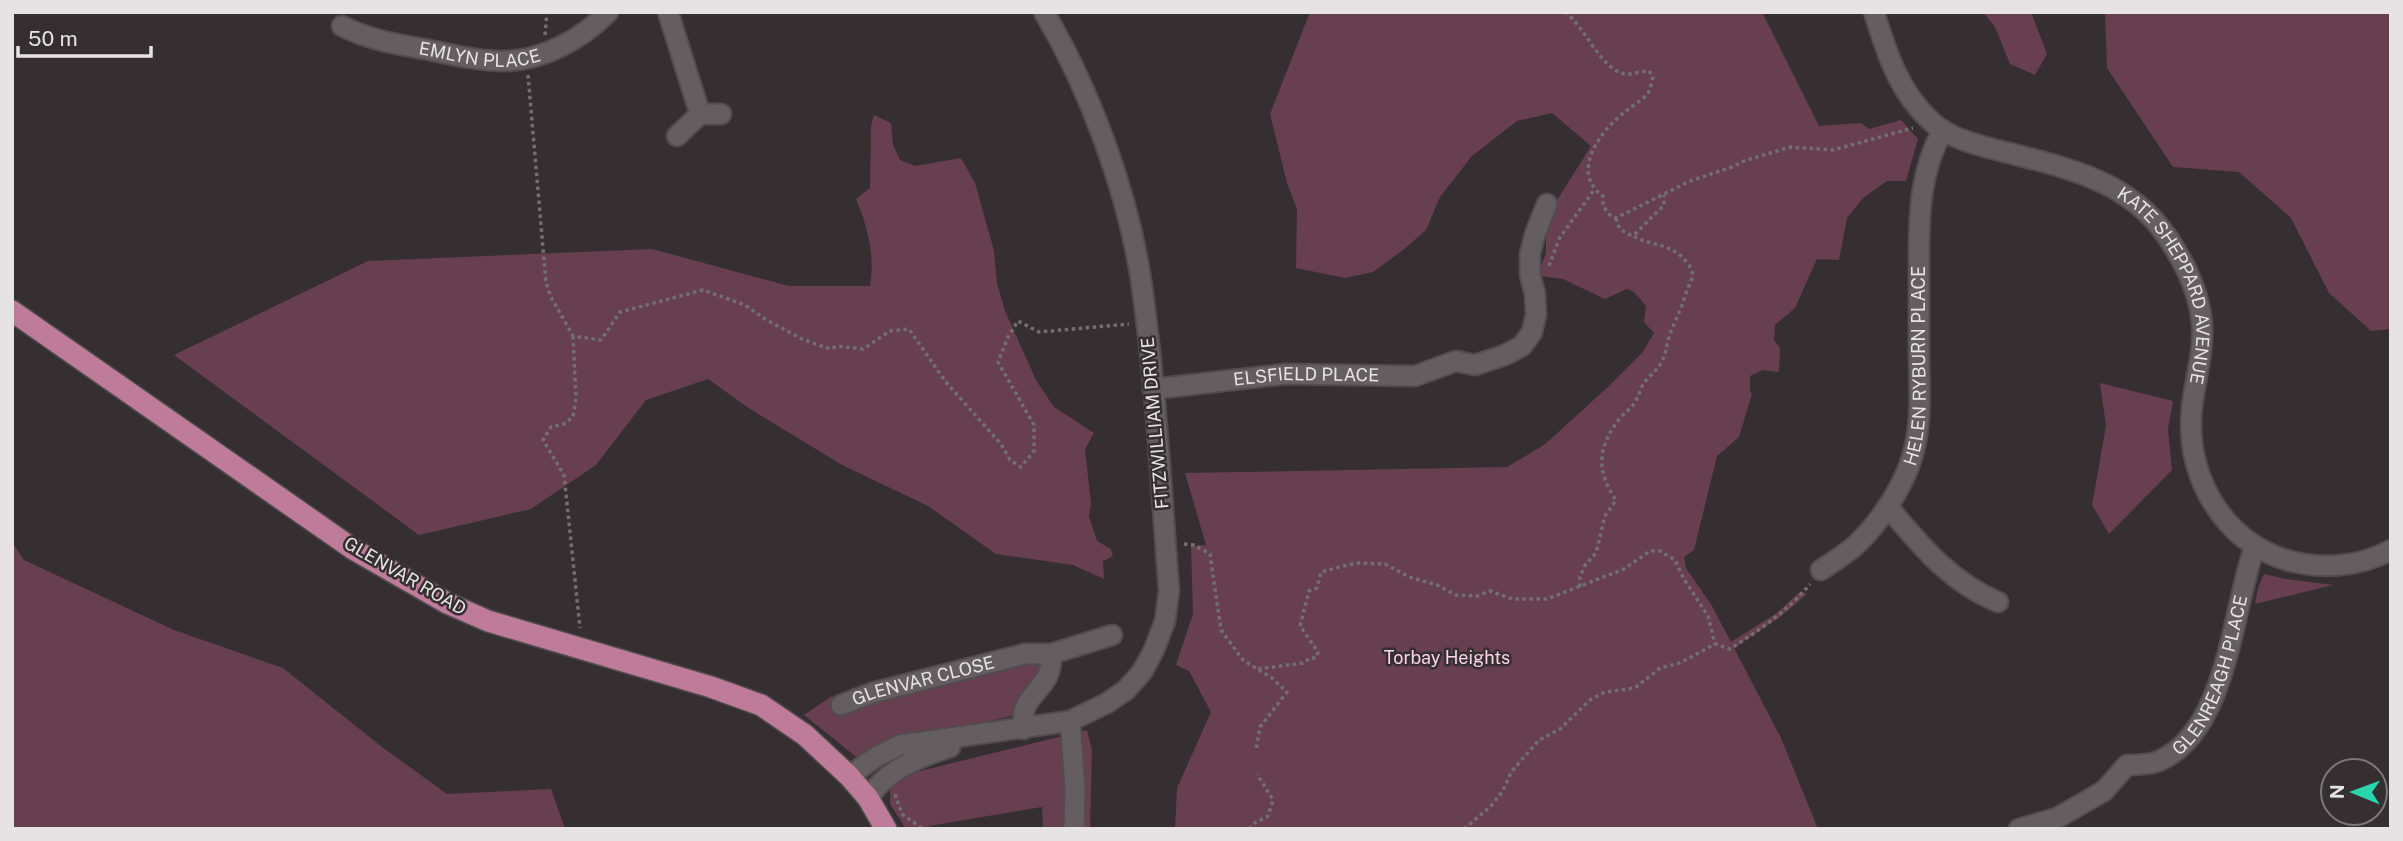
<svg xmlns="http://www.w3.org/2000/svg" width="2403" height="841" viewBox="0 0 2403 841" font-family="'Public Sans',sans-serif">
<rect width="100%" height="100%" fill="#352f31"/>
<g fill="#683e51">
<path d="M1310,12H1762L1819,126L1861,123L1869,129L1901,120L1918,139L1906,181H1887L1863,198L1847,218L1839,260L1817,259L1795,308L1775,325L1774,340L1780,348L1779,372L1763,370L1750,376V391L1752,394L1739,437L1717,456L1694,550L1684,557L1686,568L1712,606L1731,642L1777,613L1801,591L1807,594L1780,617L1734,648L1781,738L1818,829H1175L1177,788L1211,712L1189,671L1176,665L1193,614L1191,546L1206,545L1185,473L1507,467L1544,445L1609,386L1642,353L1654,333L1644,322L1646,306L1634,292L1627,289L1605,299L1563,279L1540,276L1539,271L1546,253V224L1559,197L1591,146L1552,113L1517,121L1472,156L1440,197L1426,230L1403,250L1373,272L1345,278L1296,268L1297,209L1287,183L1270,114Z"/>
<path d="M1983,12H2031L2047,54L2035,75L2010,64L1995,27Z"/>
<path d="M2105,12H2391V329L2371,331L2329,293L2291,218L2239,172L2173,167L2107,68Z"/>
<path d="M874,115L891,123L893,145L900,160L915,166L961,158L975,183L994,251L997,283L1005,311L1036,380L1054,407L1094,433L1085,449L1091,504L1089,516L1097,541L1111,549L1113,556L1103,561L1104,579L1073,565L996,554L928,506L842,465L750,409L708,379L646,400L596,465L531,509L419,535L174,355L368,261L652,249L789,286H870C875,257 868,227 856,199L870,188L871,126Z"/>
<path d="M2100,383L2173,401L2168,429L2172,470L2109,534L2092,505L2106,426Z"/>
<path d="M12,542L24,560L174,630L283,668L382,747L447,794L551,789L565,829H12Z"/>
<path d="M2264,574L2286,579L2333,585L2255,604L2258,588Z"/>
<path d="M1044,658L1043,673L1016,715L929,735L860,760L804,715L832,696L840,712L872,699Z"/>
<path d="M1087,730L1092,750L1090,829H1043L1042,807L929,826L931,829H906L890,804V789L899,779L920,771Z"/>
</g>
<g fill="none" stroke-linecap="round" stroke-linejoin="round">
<g stroke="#524c4e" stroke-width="23">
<g id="minor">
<path d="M668,12L700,114"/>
<path id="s1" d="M1874,12C1887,54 1899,93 1933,123C1951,139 1978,145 2001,151C2071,169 2136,181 2175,249C2189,272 2200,297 2202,324C2204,353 2195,379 2192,407C2185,472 2219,537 2283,559C2318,570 2358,568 2391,550"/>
<path id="s2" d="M342,26C372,41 397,44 429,50C454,55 479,61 504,61C542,61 582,39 608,12"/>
<path d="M677,136L700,114H721"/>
<path id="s3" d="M1153,389L1285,374L1415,376L1456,361L1475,365L1505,355L1522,346L1532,332L1536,315L1535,294L1530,275V254L1535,234L1547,204"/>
<path d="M1888,507C1920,545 1950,582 1998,602"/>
<path id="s4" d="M1821,570C1833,562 1846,554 1856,545C1878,524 1898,495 1909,466C1922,433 1920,395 1919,360C1919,325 1919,289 1919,254C1919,210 1921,169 1943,130"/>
<path d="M1051,654L1112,635"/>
<path id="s5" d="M841,705L872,693L1025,654H1051C1053,685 1032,688 1024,711C1023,716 1023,723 1023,729"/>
<path d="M1070,721L1075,787L1074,829"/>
<path d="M849,776L876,757L900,745L1070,721L1107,703L1126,690L1142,672L1154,650L1165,621L1169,591C1161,488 1156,383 1141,280C1127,190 1090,90 1044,12"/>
<path d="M868,798C888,769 917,758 950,747"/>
<path id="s6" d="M2019,829L2057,818L2104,791L2127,765C2137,765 2149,765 2159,761C2228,731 2232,609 2255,546"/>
</g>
</g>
<g stroke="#524c4e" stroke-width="24">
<path id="major" d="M12,311L353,549L447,603L488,621L711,687L761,705L805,735L849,776L868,798L886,829"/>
</g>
<g stroke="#736e70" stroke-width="3.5" stroke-dasharray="3.5 3.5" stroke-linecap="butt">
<path d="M1565,12C1585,26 1602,73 1627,74C1634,74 1642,71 1649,71L1653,77C1651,82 1651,89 1648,93C1643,100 1633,105 1626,111C1601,130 1569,172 1603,196V206L1610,215L1616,218L1690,181L1732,167L1744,161L1790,147L1833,150L1913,128"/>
<path d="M545,35L547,12"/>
<path d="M528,75L546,283L551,297L573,336L601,340L620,312L703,290L745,305L765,319L802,339L830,349L837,346L863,349L890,331L909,329L945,381L1001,444L1010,460L1021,467L1034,451V425L998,362L1008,337L1018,321L1039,332L1129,324"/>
<path d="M1616,218C1618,229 1623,232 1633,236"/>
<path d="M1549,266L1559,239L1594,190"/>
<path d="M573,336L576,398L573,417L564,424L551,427L543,440L564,475L580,628"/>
<path d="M1184,544L1194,545L1210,554L1221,630L1243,660L1272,678L1287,692L1260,727L1256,750"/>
<path d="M1580,587V577L1585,565L1596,553L1605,516L1616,500C1595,469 1598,447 1620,418C1625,412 1632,408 1635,402C1639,396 1640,389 1644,383C1649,376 1657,371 1661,363C1666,355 1666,346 1669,337C1674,322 1682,309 1686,293C1690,281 1697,276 1688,264C1672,242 1653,247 1633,236L1664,205V195"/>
<path d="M1258,669L1303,663L1310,658H1316L1318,652L1300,626L1309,591L1317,588L1321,572L1355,563L1385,564L1409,577L1437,585L1456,595L1477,596L1490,591L1512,599H1547L1624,569L1650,551H1660L1675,560L1684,579L1708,616L1715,644"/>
<path d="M895,794L902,814L923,829"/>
<path d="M1249,829L1253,824L1268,816L1273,800L1257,774"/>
<path d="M1464,829L1491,806L1502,792L1512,771L1539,740L1560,729L1590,700L1605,692L1635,688L1660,668L1680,663L1715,644L1730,649C1759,630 1788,611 1810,584"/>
</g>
<use href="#minor" stroke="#655e61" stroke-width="19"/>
<use href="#major" stroke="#be7c9a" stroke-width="21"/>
</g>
<g text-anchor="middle" stroke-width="5" stroke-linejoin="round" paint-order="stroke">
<g font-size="18" fill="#e7e3e4" stroke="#352f31">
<text dy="6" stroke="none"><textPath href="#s2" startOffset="142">EMLYN PLACE</textPath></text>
<text dy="6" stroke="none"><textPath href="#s1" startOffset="438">KATE SHEPPARD AVENUE</textPath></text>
<text dy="6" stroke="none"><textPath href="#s4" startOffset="240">HELEN RYBURN PLACE</textPath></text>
<text dy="6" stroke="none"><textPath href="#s3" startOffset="154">ELSFIELD PLACE</textPath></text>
<text transform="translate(1155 423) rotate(-95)" y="6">FITZWILLIAM DRIVE</text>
<text transform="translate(405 576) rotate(30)" y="6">GLENVAR ROAD</text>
<text dy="6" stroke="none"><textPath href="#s6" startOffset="266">GLENREAGH PLACE</textPath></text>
<text dy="6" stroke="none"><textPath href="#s5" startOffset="86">GLENVAR CLOSE</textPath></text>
</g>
<g font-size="18" fill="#fdd2e4" stroke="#352f31">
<text x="1447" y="664">Torbay Heights</text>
</g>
</g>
<rect width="2403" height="841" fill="none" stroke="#e7e3e4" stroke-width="28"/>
<g transform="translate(2354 792) rotate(271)"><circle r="33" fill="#352f31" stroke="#7c7779" stroke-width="2"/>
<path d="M0-5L12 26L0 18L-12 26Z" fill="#28d5ad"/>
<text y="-10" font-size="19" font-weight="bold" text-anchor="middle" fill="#e7e3e4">N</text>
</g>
<path d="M18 46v10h133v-10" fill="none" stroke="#e7e3e4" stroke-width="3.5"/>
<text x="28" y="46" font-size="21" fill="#e7e3e4" stroke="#352f31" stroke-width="5" paint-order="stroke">50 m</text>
</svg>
